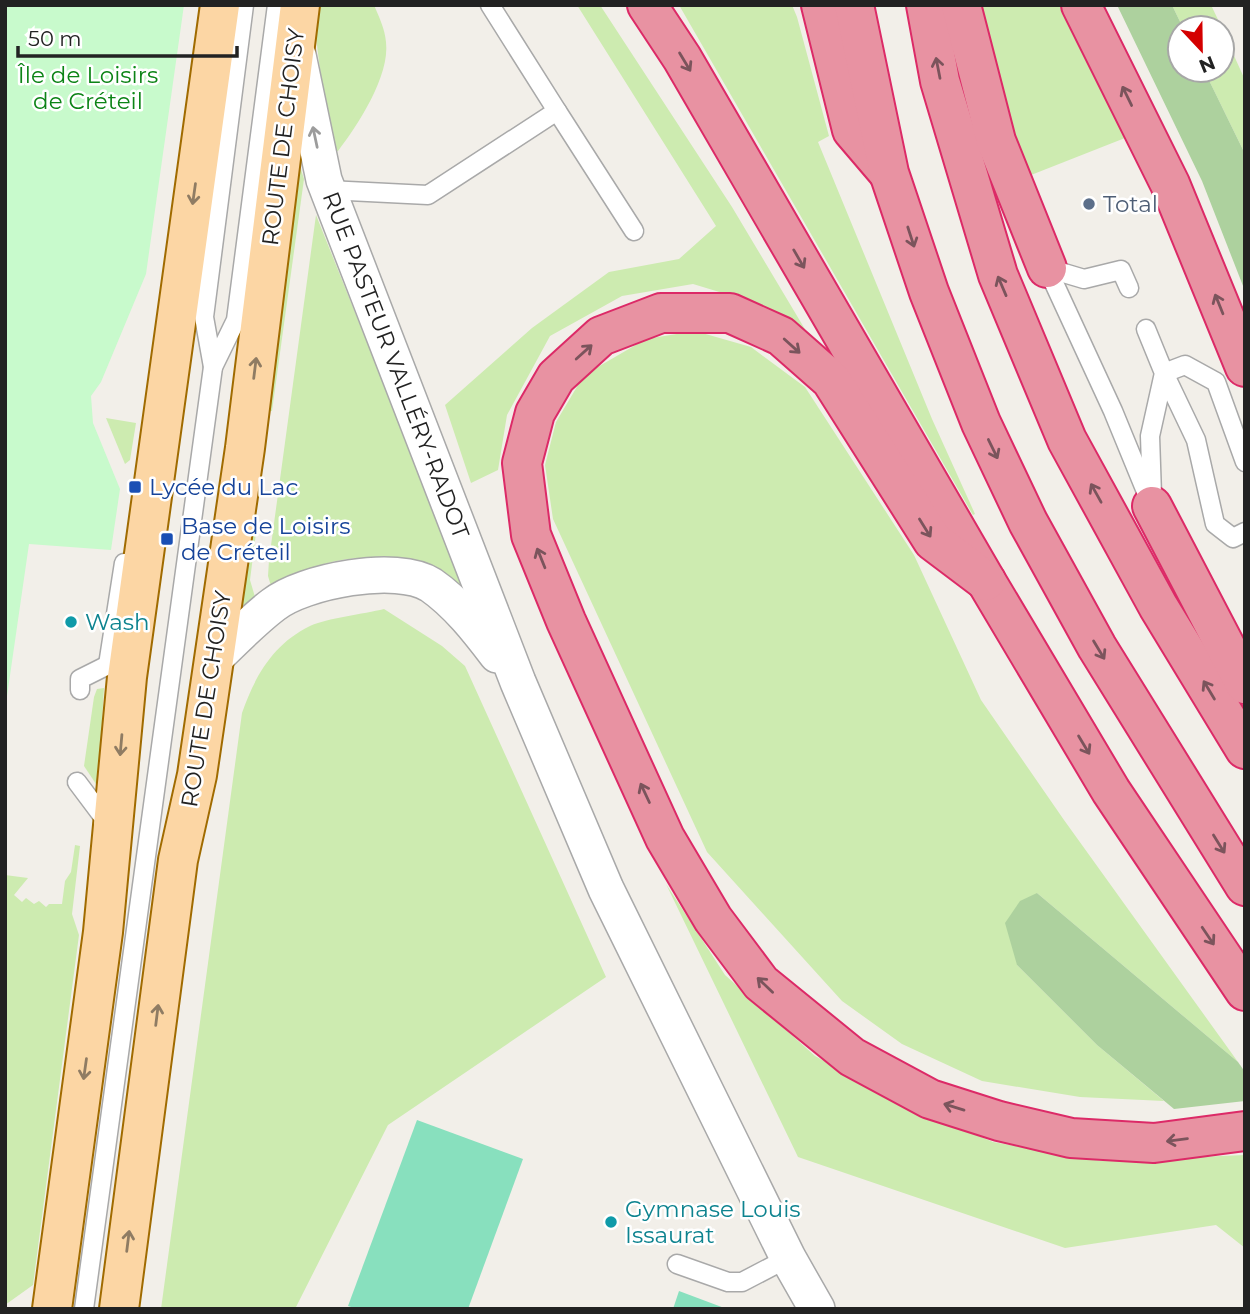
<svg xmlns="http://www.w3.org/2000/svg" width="1250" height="1314" viewBox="0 0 1250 1314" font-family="Montserrat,sans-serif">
<rect width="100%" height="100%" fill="#f2efe9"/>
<g fill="#cdebb0">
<path d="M320,5H374C379,17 385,29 386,42C390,76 358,125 338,151L330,152L316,37Z"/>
<path d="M577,5H600L732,207L812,341L759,304L693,284L622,296L550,336L507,415L498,470L471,483L445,405L532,328L609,272L679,259L716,226Z"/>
<path d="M679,5H792L797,17L829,136L818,142L932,419L975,514L973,515Z"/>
<path d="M979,5H1062L1087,51L1125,138L1026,177Z"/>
<path d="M1172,5H1211L1222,28H1183Z"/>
<path d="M1222,29L1245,80V154L1204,70H1222Z"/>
<path d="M298,160L304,179L272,411L262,410Z"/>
<path d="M316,215L467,592C444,583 409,565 386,560C349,552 302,568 271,586L268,576L269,560Z"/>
<path d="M695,331L751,347L805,387L914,555L981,700L1064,820L1238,1062L1037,893L1017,965L1097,1045L1164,1101L1080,1097L982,1081L902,1044L842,1001L707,852L553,519L545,465L556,422L584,375L646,339Z"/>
<path d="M106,418L136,423L130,460L125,464Z"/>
<path d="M248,516L258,517L250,580L255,597L238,614Z"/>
<path d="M384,609L442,646L465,666L606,977L388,1125L295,1309H161L242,713C255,676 273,644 310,626C327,618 364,614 384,609Z"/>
<path d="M104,688L98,787L84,766L94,697L97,689Z"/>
<path d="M75,845L80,846L72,914L79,935L33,1285L5,1305V875L28,878L14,895L22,902L26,898L34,904L39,901L46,907L49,904H62L65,881L71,872Z"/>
<path d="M666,884L725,975L815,1056L905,1105L993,1142L1101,1161L1245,1155V1248L1216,1225L1065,1248L798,1157Z"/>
</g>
<g fill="#add19e">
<path d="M1117,5H1172L1183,28H1180V70H1204L1245,154V291L1202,181Z"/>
<path d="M1037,893L1238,1062L1245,1072V1101L1174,1109L1097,1045L1017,965L1005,923L1020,901Z"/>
</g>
<path fill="#c8facc" d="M5,5H184L146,274L101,382L91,396L93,423L120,489L111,550L29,544L5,710Z"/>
<g fill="#88e0be">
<path d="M417,1120L523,1159L468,1309H357L348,1306Z"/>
<path d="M679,1291L727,1309H673Z"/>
</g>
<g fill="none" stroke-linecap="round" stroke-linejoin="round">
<g stroke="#a9a9a9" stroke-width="21">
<g id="lane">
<path d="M557,111L634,231"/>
<path d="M328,190L428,195L557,111L490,5"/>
<path d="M1047,268L1113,411L1152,506"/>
<path d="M1047,268L1084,279L1121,270L1129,288"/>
<path d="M1146,329L1164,373L1150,436L1152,495"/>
<path d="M213,367L204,317L244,5"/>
<path d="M1245,462L1216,382L1185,365L1164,373L1196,440L1215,524L1233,538L1245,532"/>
<path d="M108,665L124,563"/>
<path d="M80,690V679L108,665"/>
<path d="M77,782L104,818L103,826"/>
<path d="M677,1264L728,1282H742L788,1258"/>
<path d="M84,1309L213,367L236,320L277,5"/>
</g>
</g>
<g stroke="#a9a9a9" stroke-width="38">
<g id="street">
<path d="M298,55L324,180L518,682L606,889L788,1258L817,1309"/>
<path d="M214,659C233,641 252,621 273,605C303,581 397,563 431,585C457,603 478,630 497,655"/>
</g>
</g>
<g stroke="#a06b00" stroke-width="42">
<g id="primary">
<path d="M52,1309L103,932L127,677L220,5"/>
<path d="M119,1309L178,860L197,775L245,448L300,5"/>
</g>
</g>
<g stroke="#dc2a67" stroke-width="42">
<g id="highway">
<path d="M647,5L682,58L986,581L1111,791L1245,991"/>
<path d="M821,5L852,130L887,171"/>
<path d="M854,5L889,173L929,292L981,423L1028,522L1097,647L1245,886"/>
<path d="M926,5L940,81L998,275L1067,440L1158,606L1245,749"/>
<path d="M961,5L996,141L1047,268"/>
<path d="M1081,5L1170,184L1245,367"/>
<path d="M1152,506L1245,684"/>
<path d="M986,581L933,541L831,380L781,336L730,313H661L601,336L556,377L535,413L522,463L531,535L566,621L665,838L713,919L761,983L852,1057L930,1099L999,1121L1071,1138L1154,1143L1245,1131"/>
</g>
</g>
<use href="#lane" stroke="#fff" stroke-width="18"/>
<use href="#street" stroke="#fff" stroke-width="35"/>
<use href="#primary" stroke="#fcd6a4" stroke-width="38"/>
<use href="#highway" stroke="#e892a2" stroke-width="38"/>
</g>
<defs><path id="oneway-shaft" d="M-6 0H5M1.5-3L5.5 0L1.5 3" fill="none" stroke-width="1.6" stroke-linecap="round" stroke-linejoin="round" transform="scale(1.75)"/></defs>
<g stroke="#7b545c">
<use href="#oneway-shaft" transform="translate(685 62) rotate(59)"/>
<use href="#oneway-shaft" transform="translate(938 68) rotate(-101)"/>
<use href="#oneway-shaft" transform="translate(1127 96) rotate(-116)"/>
<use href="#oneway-shaft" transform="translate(911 237) rotate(72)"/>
<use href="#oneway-shaft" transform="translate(799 259) rotate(60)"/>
<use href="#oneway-shaft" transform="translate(1002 286) rotate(-113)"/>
<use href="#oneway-shaft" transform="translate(1219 304) rotate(-112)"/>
<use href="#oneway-shaft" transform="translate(792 346) rotate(42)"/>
<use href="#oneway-shaft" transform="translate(584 352) rotate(-42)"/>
<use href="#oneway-shaft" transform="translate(993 449) rotate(64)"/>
<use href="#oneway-shaft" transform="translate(1096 493) rotate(-119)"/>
<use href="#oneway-shaft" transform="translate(925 528) rotate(58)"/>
<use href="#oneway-shaft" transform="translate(541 558) rotate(-112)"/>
<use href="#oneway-shaft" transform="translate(1099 650) rotate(59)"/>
<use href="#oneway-shaft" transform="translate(1209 690) rotate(-121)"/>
<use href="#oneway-shaft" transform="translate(1084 745) rotate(59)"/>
<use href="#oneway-shaft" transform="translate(645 793) rotate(-115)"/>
<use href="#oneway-shaft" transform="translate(1219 844) rotate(58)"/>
<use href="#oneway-shaft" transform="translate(1208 936) rotate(56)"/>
<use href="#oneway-shaft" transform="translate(765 985) rotate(-136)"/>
<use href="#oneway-shaft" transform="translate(954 1107) rotate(-163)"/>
<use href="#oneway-shaft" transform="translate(1177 1140) rotate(173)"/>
</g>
<use stroke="#9c9c9c" href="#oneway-shaft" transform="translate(315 137) rotate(-102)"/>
<g stroke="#8f7c63">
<use href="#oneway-shaft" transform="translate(194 194) rotate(98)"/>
<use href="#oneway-shaft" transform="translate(255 368) rotate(-83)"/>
<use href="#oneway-shaft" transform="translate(121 745) rotate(95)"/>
<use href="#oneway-shaft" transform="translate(157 1015) rotate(-83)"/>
<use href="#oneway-shaft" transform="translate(85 1069) rotate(98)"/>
<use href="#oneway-shaft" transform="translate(128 1241) rotate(-83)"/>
</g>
<circle fill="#5c6f8a" stroke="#fff" stroke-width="2.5" cx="1089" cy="204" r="7"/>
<g fill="#1a4fb4" stroke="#fff" stroke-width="2.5">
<rect x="128" y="480" width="14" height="14" rx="3.5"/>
<rect x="160" y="532" width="14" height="14" rx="3.5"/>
</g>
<g fill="#0f9aa8" stroke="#fff" stroke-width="2.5">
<circle cx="71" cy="622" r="7"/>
<circle cx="611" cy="1222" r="7"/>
</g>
<g text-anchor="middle" stroke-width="5" stroke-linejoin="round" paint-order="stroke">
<g font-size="23" fill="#0c8416" stroke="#fff">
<text x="88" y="83">Île de Loisirs<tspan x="88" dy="26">de Créteil</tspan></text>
</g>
<g font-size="23" fill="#222" stroke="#fff">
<text transform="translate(283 137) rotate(-83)" y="8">ROUTE DE CHOISY</text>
<text transform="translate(396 365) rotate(69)" y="8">RUE PASTEUR VALLÉRY-RADOT</text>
<text transform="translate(206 699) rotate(-81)" y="8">ROUTE DE CHOISY</text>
</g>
<g font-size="23" fill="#4e5e75" stroke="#fff" text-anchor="start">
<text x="1103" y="212">Total</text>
</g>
<g font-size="23" fill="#164399" stroke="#fff" text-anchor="start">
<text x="149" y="495">Lycée du Lac</text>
<text x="181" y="534">Base de Loisirs<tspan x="181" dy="26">de Créteil</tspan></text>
</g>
<g font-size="23" fill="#0d838f" stroke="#fff" text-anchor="start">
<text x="85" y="630">Wash</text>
<text x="625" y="1217">Gymnase Louis<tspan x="625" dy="26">Issaurat</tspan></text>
</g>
</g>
<rect width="1250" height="1314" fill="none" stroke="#222222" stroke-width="14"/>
<g transform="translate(1201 49) rotate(158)"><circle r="33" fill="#ffffff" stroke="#a7a7a7" stroke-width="2"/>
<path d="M0-5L12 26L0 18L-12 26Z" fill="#d40000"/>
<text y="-10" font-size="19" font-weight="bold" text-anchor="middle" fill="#222222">N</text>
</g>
<path d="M18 46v10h219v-10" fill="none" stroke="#222222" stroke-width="3.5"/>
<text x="28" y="46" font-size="21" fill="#222222" stroke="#ffffff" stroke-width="5" paint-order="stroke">50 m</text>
</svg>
